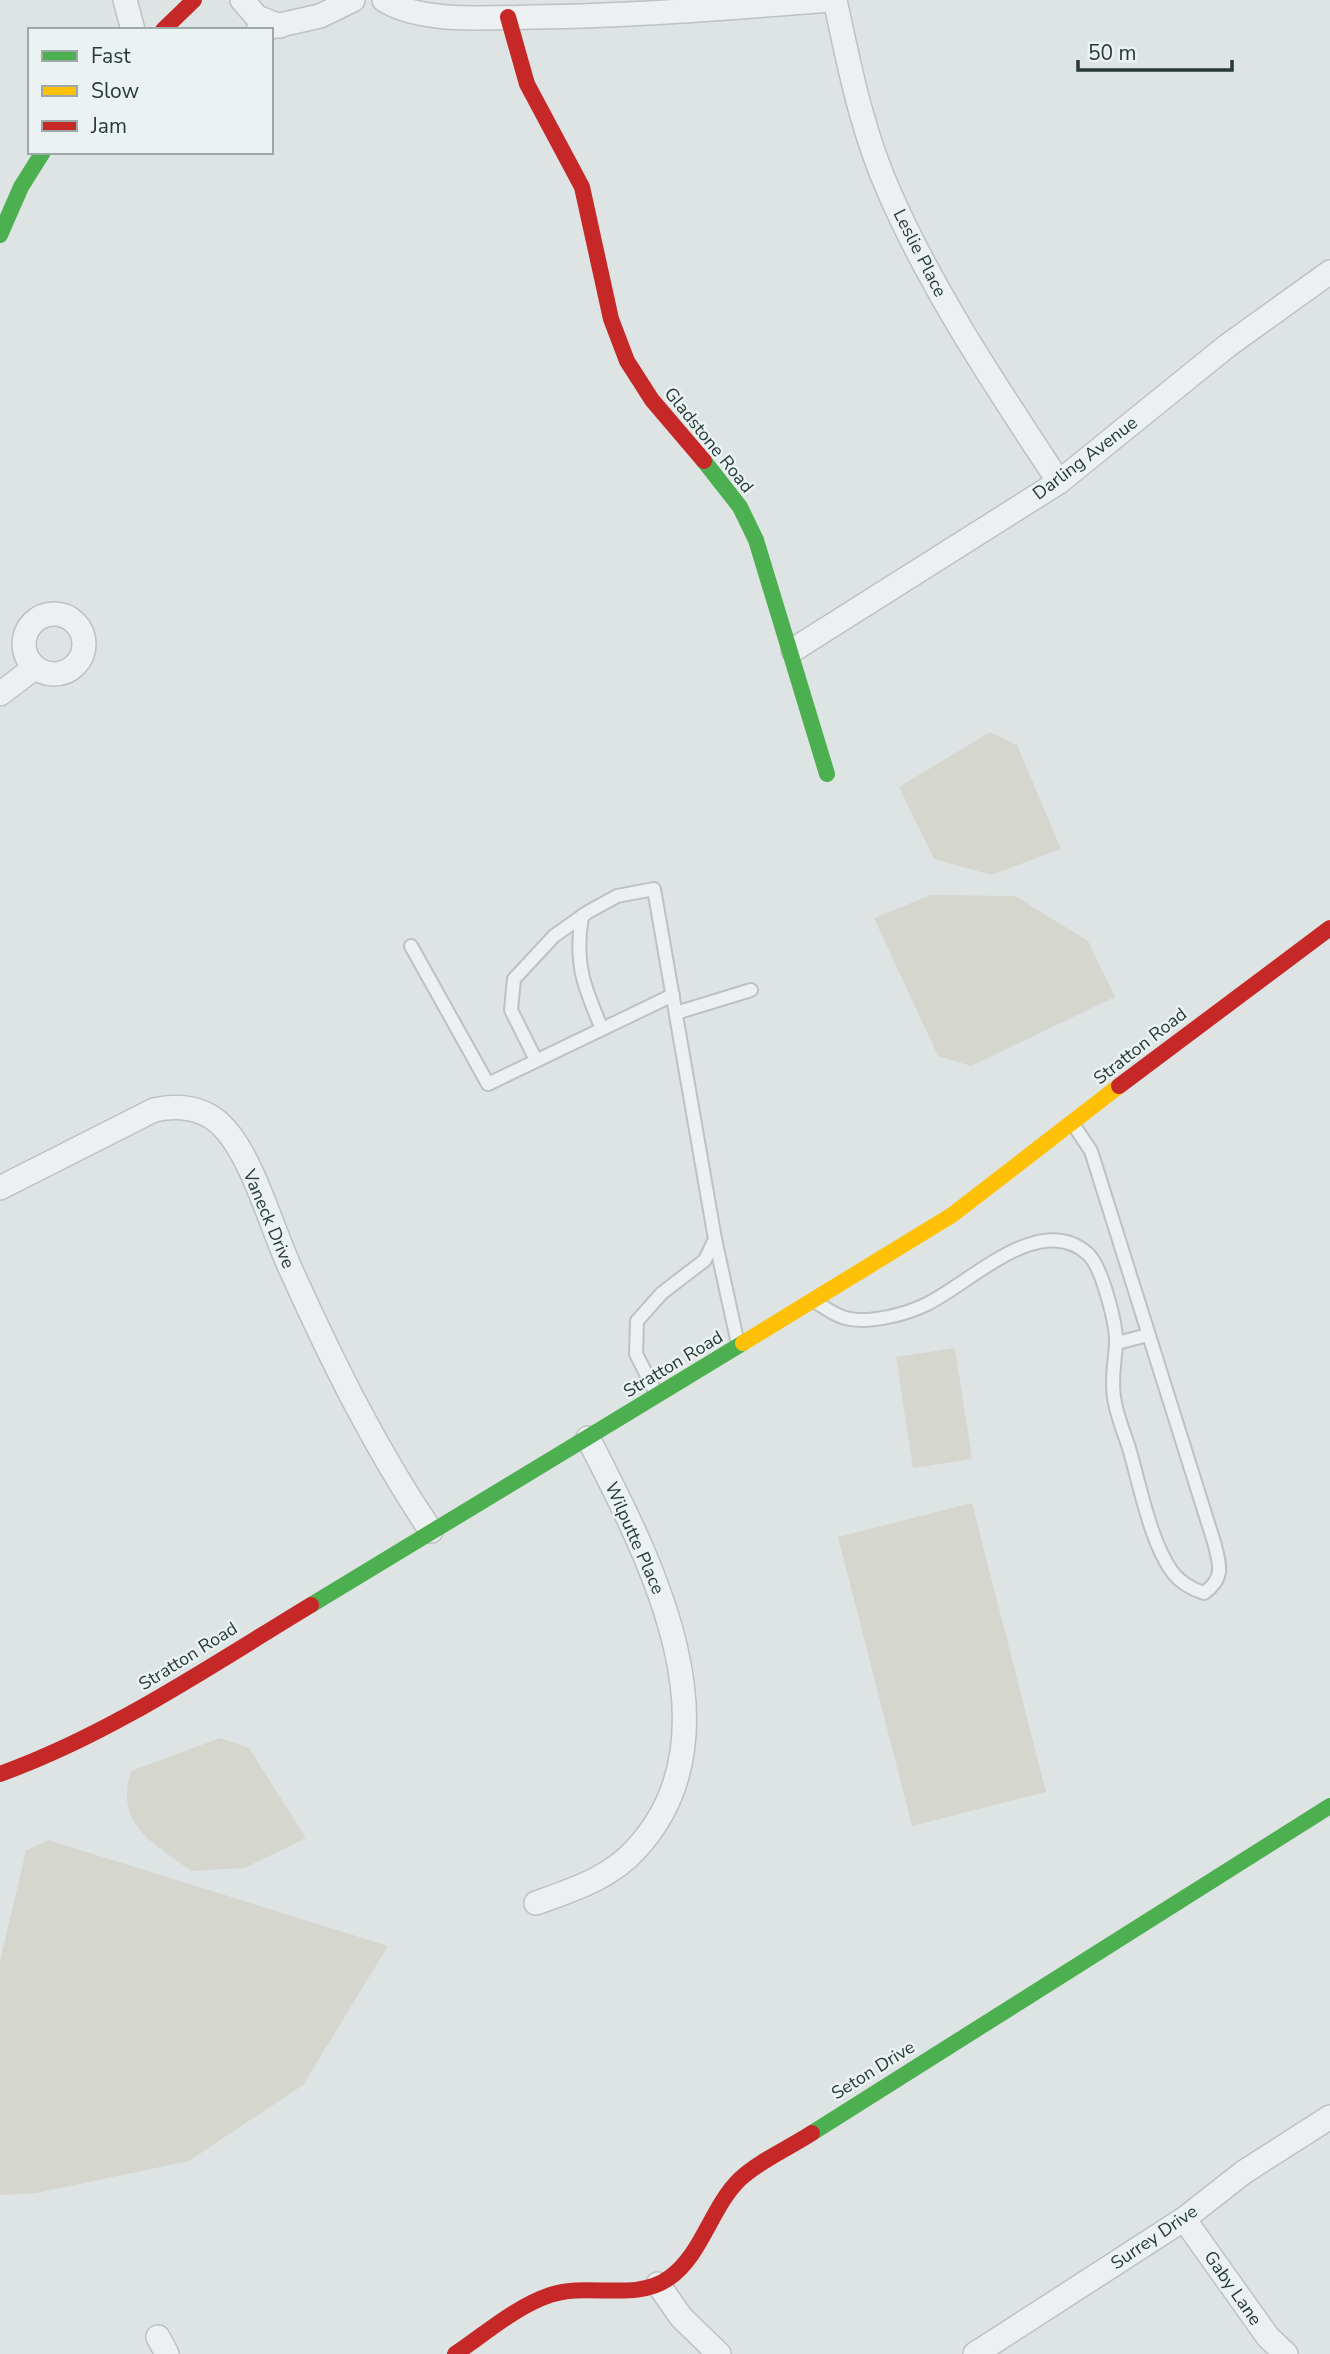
<svg xmlns="http://www.w3.org/2000/svg" width="1330" height="2354" viewBox="0 0 1330 2354" font-family="'Nunito Sans',sans-serif">
<rect width="100%" height="100%" fill="#dee3e3"/>
<g fill="#d5d7cf">
<path d="M990,732L1017,745L1061,849L991,875L934,859L899,787Z"/>
<path d="M931,895L1015,896L1088,941L1115,997L971,1066L938,1056L874,918Z"/>
<path d="M955,1348L972,1459L913,1468L896,1357Z"/>
<path d="M972,1503L1046,1792L912,1826L838,1537Z"/>
<path d="M220,1738L249,1748L306,1838L245,1868L191,1871C153,1842 114,1825 131,1771Z"/>
<path d="M48,1840L388,1946L303,2085L189,2161L36,2193L0,2195V1961L26,1851Z"/>
</g>
<g fill="none" stroke-linecap="round" stroke-linejoin="round">
<g stroke="#bcc1c1" stroke-width="16">
<g id="lane">
<path d="M582,916C574,963 584,987 602,1029"/>
<path d="M411,946L488,1084L673,995"/>
<path d="M676,1013L751,990"/>
<path d="M536,1060L511,1010L514,979L554,936L588,912L617,896L654,889L715,1239L738,1344"/>
<path d="M817,1303C827,1309 837,1317 850,1319C872,1323 907,1314 927,1304C969,1284 1040,1210 1088,1254C1102,1267 1117,1325 1116,1344C1115,1361 1111,1379 1114,1397C1116,1414 1124,1432 1129,1448C1140,1485 1150,1542 1173,1573C1181,1583 1192,1589 1204,1593C1225,1578 1220,1565 1214,1542L1091,1151L1073,1124"/>
<path d="M1117,1343L1148,1335"/>
<path d="M656,1393L636,1354L637,1321L662,1293L705,1260L715,1239"/>
</g>
</g>
<g stroke="#bcc1c1" stroke-width="26">
<g id="street">
<path d="M125,0L133,30"/>
<path d="M242,0L257,17L280,26"/>
<path d="M384,0C419,23 489,18 531,17C630,16 729,8 829,0"/>
<path d="M835,0C849,65 862,132 890,194C935,296 998,389 1059,482"/>
<path d="M258,30L320,16L353,0"/>
<circle cx="54" cy="644" r="30"/>
<path d="M793,650L1059,482L1227,346L1330,272"/>
<path d="M0,694L34,668"/>
<path d="M0,1188L154,1110C181,1104 207,1108 226,1130C254,1162 272,1229 291,1270C332,1361 375,1448 431,1531"/>
<path d="M536,1903C572,1890 611,1878 637,1848C743,1732 647,1553 588,1438"/>
<path d="M1184,2219L1268,2337L1286,2354"/>
<path d="M658,2284L681,2317L719,2354"/>
<path d="M158,2337L167,2354"/>
<path d="M975,2354L1184,2219L1244,2172L1330,2117"/>
</g>
</g>
<use href="#lane" stroke="#edf0f0" stroke-width="12"/>
<use href="#street" stroke="#edf0f0" stroke-width="23"/>
<g stroke="#4caf50" stroke-width="16">
<path d="M0,235L21,187L43,152"/>
<path d="M704,461L740,507L756,540L827,774"/>
<path d="M311,1605L743,1343"/>
<path d="M812,2133L1330,1806"/>
</g>
<path stroke="#ffc107" stroke-width="16" d="M743,1343L952,1215L1119,1086"/>
<g stroke="#c62828" stroke-width="16">
<path d="M508,17L527,84L582,187L611,319L627,361L652,400L704,461"/>
<path d="M163,30L194,0"/>
<path d="M1119,1086L1330,928"/>
<path d="M0,1774C111,1734 210,1666 311,1605"/>
<path d="M455,2354C485,2334 515,2307 550,2295C587,2282 636,2302 669,2278C702,2255 711,2207 740,2179C759,2161 789,2148 812,2133"/>
</g>
</g>
<g text-anchor="middle" stroke-width="5" stroke-linejoin="round" paint-order="stroke">
<g font-size="18" fill="#273a38" stroke="#ebf3f2">
<text transform="translate(920 253) rotate(63)" y="6">Leslie Place</text>
<text transform="translate(709 440) rotate(51)" y="6">Gladstone Road</text>
<text transform="translate(1085 458) rotate(-37)" y="6">Darling Avenue</text>
<text transform="translate(1140 1046) rotate(-38)" y="6">Stratton Road</text>
<text transform="translate(269 1219) rotate(67)" y="6">Vaneck Drive</text>
<text transform="translate(673 1364) rotate(-31)" y="6">Stratton Road</text>
<text transform="translate(635 1538) rotate(66)" y="6">Wilputte Place</text>
<text transform="translate(188 1656) rotate(-32)" y="6">Stratton Road</text>
<text transform="translate(873 2070) rotate(-32)" y="6">Seton Drive</text>
<text transform="translate(1154 2237) rotate(-34)" y="6">Surrey Drive</text>
<text transform="translate(1233 2288) rotate(55)" y="6">Gaby Lane</text>
</g>
</g>
<rect x="28" y="28" width="245" height="126" fill="#ebf3f2" stroke="#9da9a8" stroke-width="2"/>
<rect x="42" y="51" width="35" height="10" fill="#4caf50" stroke="#9da9a8" stroke-width="2"/>
<text x="91" y="63" font-size="21" fill="#273a38">Fast</text>
<rect x="42" y="86" width="35" height="10" fill="#ffc107" stroke="#9da9a8" stroke-width="2"/>
<text x="91" y="98" font-size="21" fill="#273a38">Slow</text>
<rect x="42" y="121" width="35" height="10" fill="#c62828" stroke="#9da9a8" stroke-width="2"/>
<text x="91" y="133" font-size="21" fill="#273a38">Jam</text>
<path d="M1078 60v10h154v-10" fill="none" stroke="#273a38" stroke-width="3.5"/>
<text x="1088" y="60" font-size="21" fill="#273a38" stroke="#ebf3f2" stroke-width="5" paint-order="stroke">50 m</text>
</svg>
